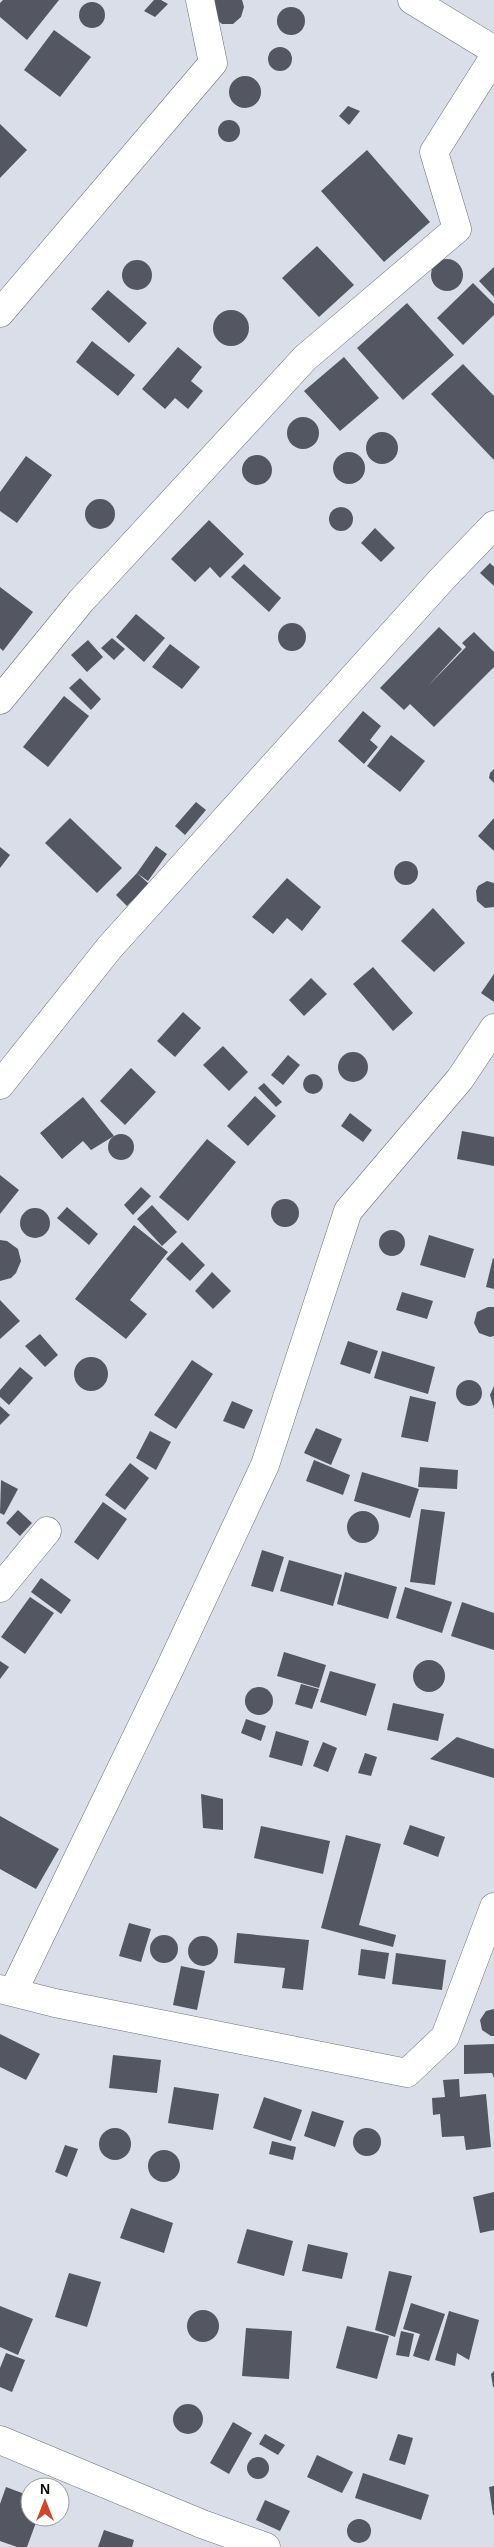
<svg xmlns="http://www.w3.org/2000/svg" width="494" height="2547" viewBox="0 0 494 2547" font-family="Arial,sans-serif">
<rect width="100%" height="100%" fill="#dadee9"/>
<g fill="#545761">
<path d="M3,0H59L27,40L0,17V3Z"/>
<path d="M154,0H161L168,4L155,17L144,11Z"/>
<path d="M214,0H242L244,7L241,17L233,24H222L217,20Z"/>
<circle cx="92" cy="15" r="13"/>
<circle cx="291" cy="21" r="14"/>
<path d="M54,30L91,57L60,97L24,70Z"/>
<circle cx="280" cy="59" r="12"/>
<circle cx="245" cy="92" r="16"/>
<path d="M348,106L360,111L349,125L339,116Z"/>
<circle cx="229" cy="131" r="11"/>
<path d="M0,124L27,150L0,178Z"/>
<path d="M367,150L430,222L384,262L321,191Z"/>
<path d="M317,246L354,285L319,317L282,278Z"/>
<circle cx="447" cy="275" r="16"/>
<circle cx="137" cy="275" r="15"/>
<path d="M494,267V297L479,281Z"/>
<path d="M473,283L494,304V315L463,345L437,318Z"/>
<path d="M108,290L147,323L129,343L91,309Z"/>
<path d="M407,303L454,355L403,400L357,348Z"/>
<circle cx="231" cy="328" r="18"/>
<path d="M92,341L135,375L118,396L76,362Z"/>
<path d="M178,347L202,367L191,381L203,391L188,409L175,398L165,409L142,389Z"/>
<path d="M344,357L379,398L340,431L304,391Z"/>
<path d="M463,364L494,396V460L431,394Z"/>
<circle cx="303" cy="433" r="16"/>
<circle cx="382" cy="448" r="16"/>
<circle cx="349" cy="468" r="16"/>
<circle cx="257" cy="470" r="15"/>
<path d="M26,456L52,475L17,523L0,511V492Z"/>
<circle cx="100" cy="514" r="15"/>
<circle cx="341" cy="519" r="12"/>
<path d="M209,520L244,554L220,578L210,567L195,582L171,559Z"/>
<path d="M375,528L395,548L381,562L361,543Z"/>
<path d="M490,563L494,567V586L480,573Z"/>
<path d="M244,564L281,598L269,612L231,577Z"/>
<path d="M0,587L33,612L3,651L0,648Z"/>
<path d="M136,614L165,638L144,662L116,637Z"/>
<circle cx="292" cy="637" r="14"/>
<path d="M439,627L462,649L428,686L466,647L462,643L474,632L494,652V667L434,727L410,704L404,710L380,688Z"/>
<path d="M112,638L125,649L114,660L101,648Z"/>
<path d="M88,640L103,657L87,672L71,655Z"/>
<path d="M170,644L200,667L182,689L152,667Z"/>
<path d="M80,678L101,699L91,710L69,688Z"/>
<path d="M64,696L89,716L48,767L23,747Z"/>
<path d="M363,711L381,726L370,740L378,747L364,764L338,741Z"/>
<path d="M391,735L425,761L400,792L367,766Z"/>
<path d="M494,769V783L489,778L490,773Z"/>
<path d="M196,802L206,810L185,835L175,826Z"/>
<path d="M70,818L122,868L97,893L45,843Z"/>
<path d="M494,818V851L478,836Z"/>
<path d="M156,846L167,854L148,881L137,873L149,884L127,906L116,895L137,873Z"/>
<path d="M0,847L10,855L0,868Z"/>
<circle cx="406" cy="873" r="12"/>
<path d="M287,878L321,907L302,931L287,918L273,934L252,917Z"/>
<path d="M487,881L494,883V907L485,908L477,901L476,891L478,886Z"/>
<path d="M433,908L465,943L434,972L401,941Z"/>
<path d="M373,967L413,1013L393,1031L353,984Z"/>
<path d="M494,974V1002L481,993Z"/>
<path d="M311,978L327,994L304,1016L289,1000Z"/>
<path d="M183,1012L201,1028L175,1057L157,1041Z"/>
<path d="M223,1046L248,1072L229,1091L203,1065Z"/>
<circle cx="353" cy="1067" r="15"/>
<path d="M288,1055L300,1065L283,1085L271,1075Z"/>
<path d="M131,1068L156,1092L125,1125L100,1101Z"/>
<circle cx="313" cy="1084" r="10"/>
<path d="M264,1083L282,1102L276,1107L258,1088Z"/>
<path d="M255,1096L276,1116L248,1146L227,1126Z"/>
<path d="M83,1097L114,1136L91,1150L83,1141L62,1159L40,1133Z"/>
<path d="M350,1113L372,1130L363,1142L341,1126Z"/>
<path d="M462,1131L494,1137V1166L457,1159Z"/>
<circle cx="121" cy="1147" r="13"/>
<path d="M207,1139L236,1162L188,1221L159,1197Z"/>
<path d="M0,1175L19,1190L0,1214Z"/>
<path d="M141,1187L151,1196L133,1215L124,1205Z"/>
<circle cx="285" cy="1213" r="14"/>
<path d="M152,1205L177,1232L162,1246L137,1219Z"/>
<path d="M67,1207L98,1234L89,1245L57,1218Z"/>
<circle cx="35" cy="1223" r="15"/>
<path d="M134,1225L168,1252L130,1300L147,1314L126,1339L75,1299Z"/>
<circle cx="392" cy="1243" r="13"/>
<path d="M429,1235L474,1249L465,1278L420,1265Z"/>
<path d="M0,1240L7,1241L18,1249L21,1261L16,1273L11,1278L0,1281Z"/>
<path d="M182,1242L205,1265L190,1281L166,1259Z"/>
<path d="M493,1258L494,1259V1289L486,1287Z"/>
<path d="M212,1272L231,1291L213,1309L195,1291Z"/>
<path d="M402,1292L433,1301L427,1319L396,1310Z"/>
<path d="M0,1300L20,1321L0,1339Z"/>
<path d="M488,1307H494V1336L490,1337L479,1333L474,1323L477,1312Z"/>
<path d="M40,1334L58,1355L45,1367L25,1346Z"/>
<path d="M348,1341L378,1351L370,1374L340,1364Z"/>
<path d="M382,1351L435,1367L428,1394L374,1378Z"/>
<circle cx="91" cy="1374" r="17"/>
<path d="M192,1360L213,1374L176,1429L154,1415Z"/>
<path d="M20,1367L33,1378L9,1405L0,1397V1390Z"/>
<circle cx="469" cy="1393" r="13"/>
<path d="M494,1386V1409L490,1395Z"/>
<path d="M410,1396L436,1402L428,1442L401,1437Z"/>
<path d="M232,1401L253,1410L244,1429L223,1421Z"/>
<path d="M0,1406L10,1415L0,1425Z"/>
<path d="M316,1428L342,1439L331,1465L304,1453Z"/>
<path d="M150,1431L171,1442L156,1470L136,1458Z"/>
<path d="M314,1460L350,1475L343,1495L306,1481Z"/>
<path d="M130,1463L149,1478L125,1510L105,1495Z"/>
<path d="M420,1467L458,1470L457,1489L418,1487Z"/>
<path d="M362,1472L419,1489L410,1518L354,1501Z"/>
<path d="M1,1480L18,1489L4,1515L0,1513Z"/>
<path d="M103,1502L127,1519L98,1560L74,1542Z"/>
<path d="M421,1509L445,1512L435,1585L410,1582Z"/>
<path d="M18,1510L32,1523L20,1536L6,1523Z"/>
<circle cx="363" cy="1527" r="16"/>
<path d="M262,1550L284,1557L273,1592L251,1586Z"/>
<path d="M289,1560L342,1575L333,1606L280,1591Z"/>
<path d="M345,1572L397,1587L388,1619L337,1604Z"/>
<path d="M41,1578L71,1600L61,1614L31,1592Z"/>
<path d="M405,1587L452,1602L442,1633L396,1618Z"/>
<path d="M30,1597L54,1613L25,1654L1,1637Z"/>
<path d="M462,1602L494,1613V1650L451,1636Z"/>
<path d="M284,1652L326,1665L319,1688L277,1676Z"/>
<circle cx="429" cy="1676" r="16"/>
<path d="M0,1661L9,1667L0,1679Z"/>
<path d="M330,1671L376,1684L366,1716L320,1702Z"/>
<path d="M301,1684L319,1689L312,1709L295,1704Z"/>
<circle cx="259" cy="1701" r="14"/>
<path d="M393,1703L444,1714L438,1741L387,1730Z"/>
<path d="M246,1719L266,1726L261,1741L241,1733Z"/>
<path d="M276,1731L309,1741L302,1766L269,1757Z"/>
<path d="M457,1737L494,1749V1778L430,1759Z"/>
<path d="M323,1742L337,1748L328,1772L313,1766Z"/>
<path d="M365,1753L377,1757L371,1776L358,1773Z"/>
<path d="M201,1794L223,1799V1830L203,1828Z"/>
<path d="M0,1816L59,1849L36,1889L0,1869Z"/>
<path d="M410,1825L445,1837L438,1857L403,1844Z"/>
<path d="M261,1826L330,1841L323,1874L254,1858Z"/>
<path d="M346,1835L381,1844L359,1925L396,1935L393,1947L321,1928Z"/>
<path d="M129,1923L151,1929L141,1962L119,1956Z"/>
<path d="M237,1933L309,1940L303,1990L282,1988L285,1968L234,1963Z"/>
<circle cx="164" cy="1949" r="14"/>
<circle cx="203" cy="1951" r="15"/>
<path d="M361,1949L389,1953L385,1979L358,1975Z"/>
<path d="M396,1953L446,1960L442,1990L392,1984Z"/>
<path d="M181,1966L205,1971L197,2010L173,2005Z"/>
<path d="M494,2009V2036H491L482,2030L480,2020L486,2011Z"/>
<path d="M0,2034L40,2054L26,2080L0,2067Z"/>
<path d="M494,2044V2078L492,2073L464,2074V2045Z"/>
<path d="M113,2055L161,2060L157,2093L109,2088Z"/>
<path d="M459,2079L460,2097L486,2094L491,2147L466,2150L464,2136L442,2137L440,2114L433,2115L432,2098L445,2097L443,2080Z"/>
<path d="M174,2087L219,2094L213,2130L168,2123Z"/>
<path d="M264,2097L302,2110L291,2141L253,2128Z"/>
<path d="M312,2111L344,2121L335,2147L304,2136Z"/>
<circle cx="115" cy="2144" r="16"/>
<circle cx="367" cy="2142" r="14"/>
<path d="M272,2141L296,2147L293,2160L269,2154Z"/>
<path d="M65,2145L78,2149L67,2177L55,2172Z"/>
<circle cx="164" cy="2166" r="16"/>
<path d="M494,2192V2230L480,2233L473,2197Z"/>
<path d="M131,2208L173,2223L164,2253L120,2238Z"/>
<path d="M247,2229L293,2241L284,2276L237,2263Z"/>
<path d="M308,2244L348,2253L342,2279L302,2271Z"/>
<path d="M389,2271L412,2276L395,2337L375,2330Z"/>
<path d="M69,2273L101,2282L87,2327L55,2317Z"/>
<path d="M411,2303L445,2314L429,2361L413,2356L420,2334L403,2329Z"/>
<path d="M0,2306L33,2319L18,2355L0,2347Z"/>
<circle cx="203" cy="2326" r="16"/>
<path d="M449,2311L479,2320L469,2360L457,2353L455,2366L435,2360Z"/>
<path d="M347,2326L389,2336L377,2379L336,2368Z"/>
<path d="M246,2328L292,2331L289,2379L242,2376Z"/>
<path d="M401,2331L414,2334L409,2357L396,2355Z"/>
<path d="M6,2353L25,2360L12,2392L0,2387V2368Z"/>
<path d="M494,2371V2387H493L491,2374Z"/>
<circle cx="188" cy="2419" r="15"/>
<path d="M233,2422L252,2433L229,2474L210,2463Z"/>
<path d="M265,2434L285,2445L278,2455L259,2444Z"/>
<path d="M398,2434L413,2438L405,2465L389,2460Z"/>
<path d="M317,2455L353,2472L342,2493L307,2477Z"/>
<circle cx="258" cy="2468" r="11"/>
<path d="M363,2473L429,2495L421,2520L355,2498Z"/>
<path d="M494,2486V2515H493L489,2487Z"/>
<path d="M6,2487L30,2496V2517H38L27,2547H17L0,2541V2504Z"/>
<path d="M265,2500L290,2511L280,2531L256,2520Z"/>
<circle cx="359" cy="2531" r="12"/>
<path d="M104,2530L134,2540L132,2547H98Z"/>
</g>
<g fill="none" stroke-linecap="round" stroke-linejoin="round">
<g stroke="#6e727c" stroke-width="29">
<g id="minor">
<path d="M412,0L494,50"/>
<path d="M0,313L213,63L200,0"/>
<path d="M0,700L81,601L305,358L457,229L434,152L494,57"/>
<path d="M0,1085L110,947L443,578L494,525"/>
<path d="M0,1588L47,1531"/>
<path d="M0,1989L55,2003L407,2073L445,2037L494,1907"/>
<path d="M13,1992L170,1668L265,1465L348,1211L460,1079L494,1028"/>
<path d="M0,2440L202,2524L266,2547"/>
</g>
</g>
<use href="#minor" stroke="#fff" stroke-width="28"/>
</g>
<g transform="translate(45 2502)"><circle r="24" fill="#ffffff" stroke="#9d9e9f"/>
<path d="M0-4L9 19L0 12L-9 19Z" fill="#d1452c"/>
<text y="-8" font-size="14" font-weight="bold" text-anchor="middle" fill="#0b0c10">N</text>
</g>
</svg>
